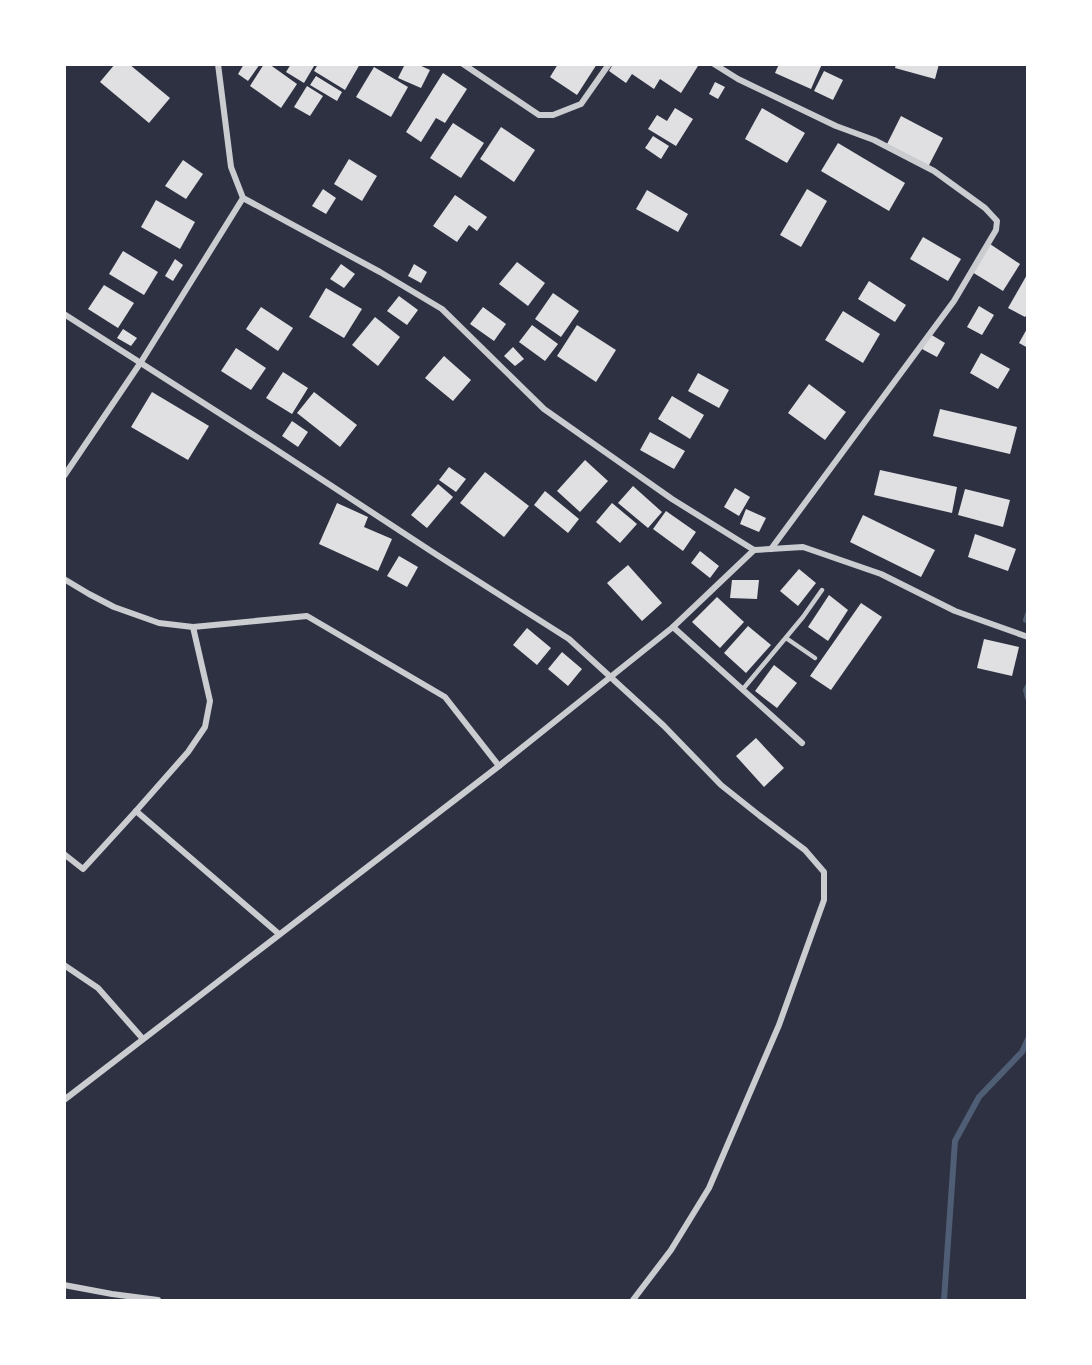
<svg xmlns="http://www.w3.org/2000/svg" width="1092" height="1365" viewBox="0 0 1092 1365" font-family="'PT Sans',sans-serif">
<rect width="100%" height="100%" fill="#2d3142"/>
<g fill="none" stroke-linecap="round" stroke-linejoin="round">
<g stroke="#4f5d75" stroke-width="6">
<path d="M1026,620L1028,614"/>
<path d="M1028,686L1026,690L1028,698"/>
<path d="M944,1300L955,1141L979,1097L1022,1052L1028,1039"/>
</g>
</g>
<g fill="#e0e0e3">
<path d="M115,64H129L170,98L149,123L100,82Z"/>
<path d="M244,64H260L248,81L238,74Z"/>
<path d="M264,64H269L297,84L281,108L250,86Z"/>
<path d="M291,64H311L314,66L304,83L286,72Z"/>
<path d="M318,64H360L345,90L314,71Z"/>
<path d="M405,64H417L430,70L421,88L398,78Z"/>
<path d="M558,64H597L577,95L550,77Z"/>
<path d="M613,64H696L698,66L681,93L660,79L654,89L632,74L626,83L609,71Z"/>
<path d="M779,64H822L811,89L775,73Z"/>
<path d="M896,64H939L935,79L895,68Z"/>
<path d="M374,67L408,87L391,117L356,97Z"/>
<path d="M824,71L843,80L833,100L814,91Z"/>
<path d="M443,73L467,89L445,123L436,118L421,142L406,132Z"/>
<path d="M316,76L342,92L337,101L310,85Z"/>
<path d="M715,82L725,87L718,99L709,94Z"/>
<path d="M307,86L323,96L310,116L294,107Z"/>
<path d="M675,108L693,119L676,146L648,129L657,115L667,121Z"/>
<path d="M762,108L805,133L787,163L745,139Z"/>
<path d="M901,116L943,138L927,169L885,148Z"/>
<path d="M453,123L484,143L461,178L430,158Z"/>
<path d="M501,127L535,150L514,182L480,159Z"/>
<path d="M653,136L669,146L661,159L645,148Z"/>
<path d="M838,143L905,183L889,211L821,171Z"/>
<path d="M349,159L377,176L362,201L334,184Z"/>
<path d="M183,160L203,174L186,199L165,186Z"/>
<path d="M323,189L336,198L326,214L312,206Z"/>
<path d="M807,189L827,201L801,247L780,235Z"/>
<path d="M647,190L688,214L678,232L636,209Z"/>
<path d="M455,195L487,217L477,231L469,225L457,242L433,226Z"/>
<path d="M156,200L195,222L180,249L141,227Z"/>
<path d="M923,237L961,259L948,281L910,259Z"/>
<path d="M990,244L1020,264L1003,291L972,272Z"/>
<path d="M123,251L158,272L144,295L109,274Z"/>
<path d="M175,259L183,265L173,281L165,276Z"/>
<path d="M517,262L545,283L528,306L499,284Z"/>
<path d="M341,264L355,274L344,288L330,279Z"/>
<path d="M414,264L427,272L421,283L408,276Z"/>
<path d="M1028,273V313L1025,317L1008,308Z"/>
<path d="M869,281L906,305L895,322L858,299Z"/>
<path d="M104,285L134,303L118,328L88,309Z"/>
<path d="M326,288L362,309L344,338L309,317Z"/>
<path d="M553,293L579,311L561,337L535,319Z"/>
<path d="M399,296L418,310L407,325L387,311Z"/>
<path d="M979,306L994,315L982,335L967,327Z"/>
<path d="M261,307L293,328L278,351L246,329Z"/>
<path d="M483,307L506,324L494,341L470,324Z"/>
<path d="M843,311L880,334L863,363L825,340Z"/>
<path d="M375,317L400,337L378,366L352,345Z"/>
<path d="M532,325L558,344L545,361L519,342Z"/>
<path d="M577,325L616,350L596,382L557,356Z"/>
<path d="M1028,327V348L1019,343Z"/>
<path d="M123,329L137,338L131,346L117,338Z"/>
<path d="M930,334L945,343L937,357L922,349Z"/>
<path d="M513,347L524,359L515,366L504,356Z"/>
<path d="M236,348L266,368L251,390L221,371Z"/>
<path d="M981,353L1010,369L998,389L970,373Z"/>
<path d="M444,356L471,380L453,401L425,378Z"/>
<path d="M283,372L308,388L292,414L266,398Z"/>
<path d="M698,373L729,390L719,408L688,391Z"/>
<path d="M809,384L846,412L825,440L788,413Z"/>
<path d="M152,392L209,426L188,460L131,427Z"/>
<path d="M314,392L357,425L340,447L297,413Z"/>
<path d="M672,396L704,415L690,439L658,419Z"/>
<path d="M940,409L1017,427L1010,454L933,436Z"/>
<path d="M292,421L308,432L298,447L282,436Z"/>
<path d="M650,432L685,451L674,469L640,450Z"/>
<path d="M585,460L608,481L580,512L557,491Z"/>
<path d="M449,467L466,479L456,492L439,480Z"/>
<path d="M880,470L957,487L952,513L874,495Z"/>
<path d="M485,472L529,506L504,537L460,503Z"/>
<path d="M438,484L453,497L427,528L411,515Z"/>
<path d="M633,486L662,512L648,528L618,503Z"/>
<path d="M735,488L750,497L739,516L724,507Z"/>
<path d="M965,489L1010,500L1003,527L958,515Z"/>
<path d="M545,491L579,519L568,533L534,505Z"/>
<path d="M337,503L368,517L364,527L392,539L378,571L319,544Z"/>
<path d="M612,503L637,524L620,543L596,522Z"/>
<path d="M746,509L766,518L759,532L740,524Z"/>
<path d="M666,511L696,532L683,551L653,529Z"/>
<path d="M863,515L935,550L921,577L850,542Z"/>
<path d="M975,534L1016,549L1008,571L968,557Z"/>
<path d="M700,551L719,566L710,578L691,563Z"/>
<path d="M399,556L418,567L407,587L387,576Z"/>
<path d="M628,565L662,603L642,621L607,583Z"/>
<path d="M799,569L816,583L798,606L780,591Z"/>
<path d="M732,580H759L757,599L730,598Z"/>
<path d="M829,595L848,610L828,641L808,627Z"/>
<path d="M717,597L744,622L720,648L692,622Z"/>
<path d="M861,603L882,617L831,690L810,676Z"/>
<path d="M748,626L771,645L746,673L724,653Z"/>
<path d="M527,628L551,648L537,665L513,645Z"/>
<path d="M984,639L1019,647L1012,676L977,668Z"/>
<path d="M562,652L582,669L568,686L548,669Z"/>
<path d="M774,665L797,683L777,708L755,691Z"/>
<path d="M756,738L784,768L764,787L736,756Z"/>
</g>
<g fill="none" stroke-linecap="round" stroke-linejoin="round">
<g stroke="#caccd0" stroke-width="4.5">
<path d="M786,638L815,658"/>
<path d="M743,689L803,617L822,590"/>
</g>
<g stroke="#caccd0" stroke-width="6">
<path d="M218,64L231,167L243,198L380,272L442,309L544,409L672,499L754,550L803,547L881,574L955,611L1028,637"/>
<path d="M463,64L539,115H553L581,104L609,64"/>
<path d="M714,64L738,79L836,126L874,140L934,171L985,208L997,221L996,230L954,301L771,549"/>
<path d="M64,314L266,443L437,555L569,639L664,726L721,785L760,816L805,850L824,872V900L779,1025L709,1188L671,1250L633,1300"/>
<path d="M64,476L141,362L243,198"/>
<path d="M64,579L89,594L114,607L159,623L193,627L307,616L445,697L499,766"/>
<path d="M673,627L802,743"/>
<path d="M136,811L279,934"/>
<path d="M64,854L83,869L136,811L188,752L205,727L210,701L193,627"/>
<path d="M64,965L98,988L143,1039"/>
<path d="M64,1100L499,766L673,627L754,550"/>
<path d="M64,1285L112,1294L158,1300"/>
</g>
</g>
<rect width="1092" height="1365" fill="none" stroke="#ffffff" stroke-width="132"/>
</svg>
